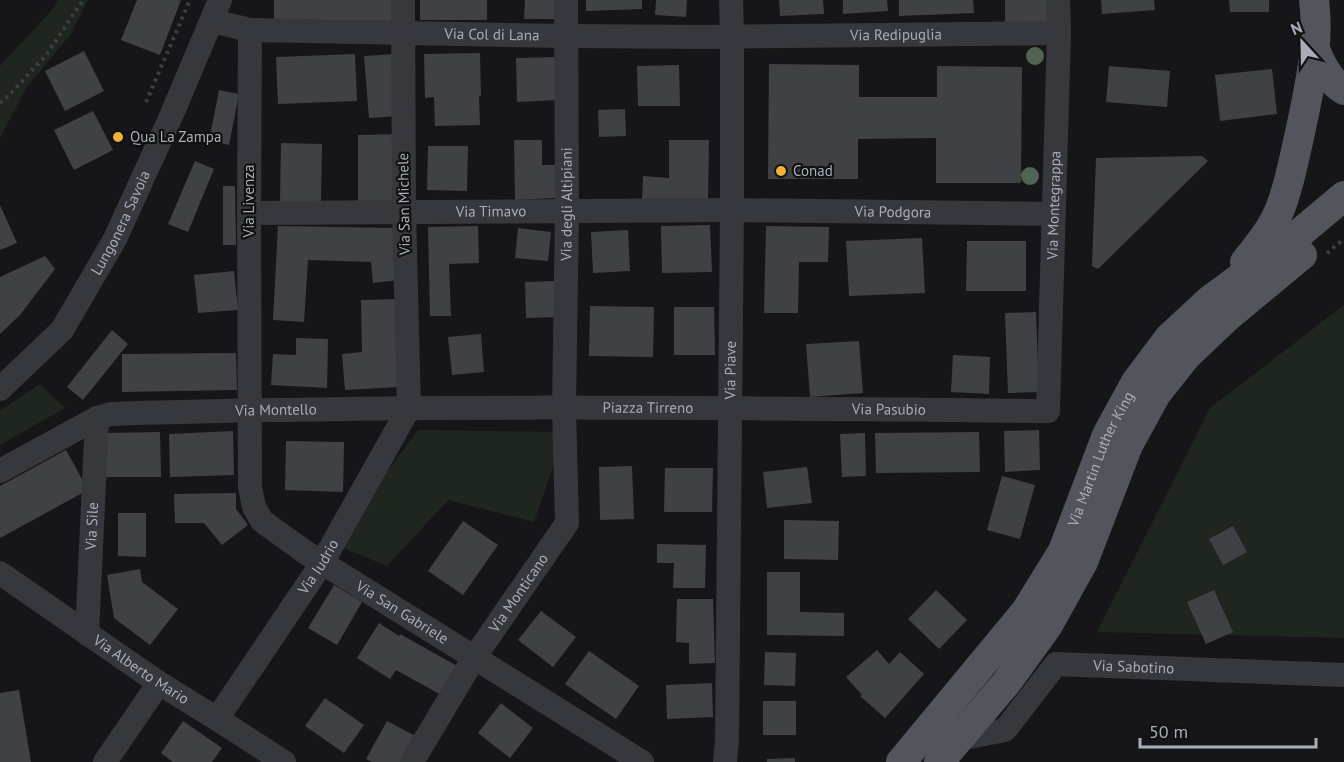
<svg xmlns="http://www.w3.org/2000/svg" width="1344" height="762" viewBox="0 0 1344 762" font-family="'PT Sans',sans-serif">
<rect width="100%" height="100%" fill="#161618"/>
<g fill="#1e261f">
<path d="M58,0H88L71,34L26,88L0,138V66L52,10Z"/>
<path d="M1344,305V638L1097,632L1210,408Z"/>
<path d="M40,384L65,408L0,445V411Z"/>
<path d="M418,430L565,432L534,522L448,500L387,566L333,544Z"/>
</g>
<g fill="#404145">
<path d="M137,0H181L160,55L121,40Z"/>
<path d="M274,0H396V22L274,20Z"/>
<rect x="420" y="0" width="67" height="20"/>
<path d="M525,0H558L557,19H524Z"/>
<path d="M586,0H642V9L586,11Z"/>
<path d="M656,0H687L686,17L655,15Z"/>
<path d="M779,0H823L824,14L780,16Z"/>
<path d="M843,0H887L888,11L843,14Z"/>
<path d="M899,0H973L974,13L899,16Z"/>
<path d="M1005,0H1048V22L1005,23Z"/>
<path d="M1101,0H1154L1155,10L1102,14Z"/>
<path d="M1229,0H1269V12H1230Z"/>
<path d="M84,51L104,91L65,111L45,71Z"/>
<path d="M480,53L481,96H479L480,125L435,126L434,97L425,98L424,54Z"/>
<path d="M355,54L357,101L278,104L276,57Z"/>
<path d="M397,54L401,116L369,118L364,56Z"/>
<path d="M557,57L558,100L517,102L516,58Z"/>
<path d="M769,64L859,65V97H937V66L1022,67L1021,183H936V138L858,139V179H768Z"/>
<path d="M679,65L680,106H638L637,66Z"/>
<path d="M1109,66L1170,71L1167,107L1106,102Z"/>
<path d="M1272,69L1277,114L1220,121L1215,75Z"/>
<path d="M219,90L239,94L229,145L209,141Z"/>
<path d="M625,109L626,136L599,137L598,110Z"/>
<path d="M93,111L113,150L74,170L54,130Z"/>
<path d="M401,134L402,204H358V135Z"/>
<path d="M514,140H542V165H555V198L515,200Z"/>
<path d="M669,140H709L708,203L642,201L643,176L669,178Z"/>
<path d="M281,143L322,144L321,203L280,202Z"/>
<path d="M428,146H468L467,191L427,190Z"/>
<path d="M1202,156L1208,161L1098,269L1092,266L1096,158Z"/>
<path d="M195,161L214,169L188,232L168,224Z"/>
<path d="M223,186H235L236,245H223Z"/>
<path d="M0,205L17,243L0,250Z"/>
<path d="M710,225L712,272L662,273L661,226Z"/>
<path d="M278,226L396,228L399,280L373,283L371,262L308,260L304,322L273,320Z"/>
<path d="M478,226L479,263L449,264L451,316H430L428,227Z"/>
<path d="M766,226L829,227L828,262H799L798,313H764Z"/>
<path d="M518,228L551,232L548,261L515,258Z"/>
<path d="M628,230L630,271L593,273L591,232Z"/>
<path d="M922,238L925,293L849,296L846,241Z"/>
<path d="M967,241H1026V291H966Z"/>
<path d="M45,256L55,269L20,315L0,334V277Z"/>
<path d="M234,271L238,310L198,313L194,275Z"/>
<path d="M558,281L559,317L526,318L525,282Z"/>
<path d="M399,299L400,387L345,390L342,354L362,352L361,300Z"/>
<path d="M590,306L654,307L653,357L589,356Z"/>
<path d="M674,307H714L715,355H674Z"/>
<path d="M1036,312L1039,392L1008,393L1005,313Z"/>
<path d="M112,330L128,344L83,400L67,387Z"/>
<path d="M481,334L484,372L452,375L448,337Z"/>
<path d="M296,338L328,339L327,388L271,385L273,354L296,355Z"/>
<path d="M859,341L863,393L810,397L806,344Z"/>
<path d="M236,353L237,390L122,392V354Z"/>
<path d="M953,355L990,357L989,394L951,392Z"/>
<path d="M1039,430L1040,470L1005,472L1004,431Z"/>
<path d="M233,431L234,475L170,477L169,434Z"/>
<path d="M160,432L161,477H104V433Z"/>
<path d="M979,432L980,472L876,473L875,433Z"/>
<path d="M865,433L866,476L842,477L840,434Z"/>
<path d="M286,441L344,442L343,492L285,490Z"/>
<path d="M66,450L88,490L0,538V486Z"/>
<path d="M632,466L634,519L600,520L599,467Z"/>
<path d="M807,467L812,503L767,508L763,472Z"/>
<path d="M665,468H713L712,512H664Z"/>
<path d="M1002,476L1035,485L1020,539L987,530Z"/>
<path d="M236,493V509L248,525L222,545L204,523H175L174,494Z"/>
<path d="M118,513H146V557L118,556Z"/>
<path d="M784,520L839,521L838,560L784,559Z"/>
<path d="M463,521L498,545L463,595L428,571Z"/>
<path d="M1233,526L1247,552L1223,565L1209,539Z"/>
<path d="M657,544L706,545L705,588H673L674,563H657Z"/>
<path d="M140,569L142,582L178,609L150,645L114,618L107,575Z"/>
<path d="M767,572H800V612L844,613V636L767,635Z"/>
<path d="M334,585L362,602L337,645L308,628Z"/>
<path d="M936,590L967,620L939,649L908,619Z"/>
<path d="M1214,590L1233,632L1206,644L1187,602Z"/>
<path d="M677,599H713L715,663L689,664V643L676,642Z"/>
<path d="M541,611L576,637L553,667L518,640Z"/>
<path d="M379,623L399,636L400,634L459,667L443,696L396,670L390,679L357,658Z"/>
<path d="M877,650L889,664L900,652L924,674L885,718L860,696L862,695L846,677Z"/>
<path d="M589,651L639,686L616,719L565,684Z"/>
<path d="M765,652L796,653L795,686L764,685Z"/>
<path d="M712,683L713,717L667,719L666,685Z"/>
<path d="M19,690L31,762H0V693Z"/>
<path d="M325,698L364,725L344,753L305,726Z"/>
<rect x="763" y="701" width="33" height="34"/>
<path d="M501,703L533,728L510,758L478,733Z"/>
<path d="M183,721L222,748L212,762H173L161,753Z"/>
<path d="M387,721L417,737L403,762H372L366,759Z"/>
<path d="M795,758V762H767V759Z"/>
</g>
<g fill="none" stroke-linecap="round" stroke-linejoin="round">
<g stroke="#3d3f44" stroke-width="4" stroke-dasharray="3 4.5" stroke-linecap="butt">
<path d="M146,102L190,0"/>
<path d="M0,103L12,92L47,54L83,0"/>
<path d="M1327,253L1344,239"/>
</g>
<g stroke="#37383d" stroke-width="24">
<path id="s1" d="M212,21L250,30L249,213L250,487L254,507L262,521L305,552L642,762"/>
<path id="s2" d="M250,30L566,36L703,37L1059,33"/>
<path id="s3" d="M249,213L732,210L1054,214"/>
<path id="s4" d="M0,389L62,330L115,239L172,114L220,0"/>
<path id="s5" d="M0,471L97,418L111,414C423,404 736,408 1048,411L1059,33L1058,0"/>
<path id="s6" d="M0,573L159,683L217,719L284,762"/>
<path id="s7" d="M87,634L97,418"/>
<path id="s8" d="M217,719L322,563L409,408L404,213L403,0"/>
<path id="s9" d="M959,739L1005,730L1056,664L1344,675"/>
<path d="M105,762L159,683"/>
<path id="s10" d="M412,762L474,658L567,523L564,408L567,211L566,0"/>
<path id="s11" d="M725,762L727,740L732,210V37L731,0"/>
</g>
<g stroke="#53555c" stroke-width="30">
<path d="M1315,49C1321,65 1329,81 1344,90"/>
<path d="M1245,262C1258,246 1272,229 1280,209C1290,184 1294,158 1300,133C1309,89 1320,45 1314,0"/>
<path id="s12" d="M901,762L1026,611L1063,551L1107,435L1136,382L1169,338L1210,300L1294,238L1344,196"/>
<path d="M939,762L1007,682L1048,625L1083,562L1128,445L1156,394L1187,355L1226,318L1302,255"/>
</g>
</g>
<g fill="#506452">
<circle cx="1035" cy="56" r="9"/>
<circle cx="1030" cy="176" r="9"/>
</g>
<g fill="#f2b134" stroke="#111113" stroke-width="2">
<circle cx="118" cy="137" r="6"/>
<circle cx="781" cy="171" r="6"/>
</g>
<g text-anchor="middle" stroke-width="4.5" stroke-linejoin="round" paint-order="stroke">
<g font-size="15" fill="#a8adb8" stroke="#111113">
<text dy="5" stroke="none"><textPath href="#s2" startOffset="242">Via Col di Lana</textPath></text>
<text dy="5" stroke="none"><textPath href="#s2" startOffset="646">Via Redipuglia</textPath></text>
<text transform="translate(249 201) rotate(-90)" y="5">Via Livenza</text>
<text transform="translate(404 204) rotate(-91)" y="5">Via San Michele</text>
<text dy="5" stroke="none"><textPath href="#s10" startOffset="604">Via degli Altipiani</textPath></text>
<text dy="5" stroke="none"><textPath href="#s5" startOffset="1268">Via Montegrappa</textPath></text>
<text dy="5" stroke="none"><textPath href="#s3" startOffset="242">Via Timavo</textPath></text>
<text dy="5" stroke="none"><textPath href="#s3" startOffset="644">Via Podgora</textPath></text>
<text dy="5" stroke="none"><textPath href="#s4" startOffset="208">Lungonera Savoia</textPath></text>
<text dy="5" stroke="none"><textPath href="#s11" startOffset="392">Via Piave</textPath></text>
<text dy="5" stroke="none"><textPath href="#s5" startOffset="662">Piazza Tirreno</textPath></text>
<text dy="5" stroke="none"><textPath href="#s5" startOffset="903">Via Pasubio</textPath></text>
<text dy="5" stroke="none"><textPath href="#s5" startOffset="290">Via Montello</textPath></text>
<text dy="5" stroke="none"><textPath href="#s12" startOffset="366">Via Martin Luther King</textPath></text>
<text dy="5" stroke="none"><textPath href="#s7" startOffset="108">Via Sile</textPath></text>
<text dy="5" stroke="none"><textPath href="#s8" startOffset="183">Via Iudrio</textPath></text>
<text dy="5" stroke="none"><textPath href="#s10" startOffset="200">Via Monticano</textPath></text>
<text dy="5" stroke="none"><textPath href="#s1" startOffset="700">Via San Gabriele</textPath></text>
<text dy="5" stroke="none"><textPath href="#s9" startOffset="208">Via Sabotino</textPath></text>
<text dy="5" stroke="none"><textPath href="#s6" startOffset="171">Via Alberto Mario</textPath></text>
</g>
<g font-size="15" fill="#a8adb8" stroke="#111113" text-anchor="start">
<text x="130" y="142">Qua La Zampa</text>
<text x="793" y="176">Conad</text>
</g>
</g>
<g transform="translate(1302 42) rotate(338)" stroke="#111113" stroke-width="4.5" paint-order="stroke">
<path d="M0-4.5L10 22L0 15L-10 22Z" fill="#a8adb8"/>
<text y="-9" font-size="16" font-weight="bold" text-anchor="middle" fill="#a8adb8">N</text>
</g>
<path d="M1140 738v9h176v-9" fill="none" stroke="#a8adb8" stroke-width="3"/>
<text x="1149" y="738" font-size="18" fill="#a8adb8" stroke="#111113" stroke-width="4.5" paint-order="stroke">50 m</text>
</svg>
